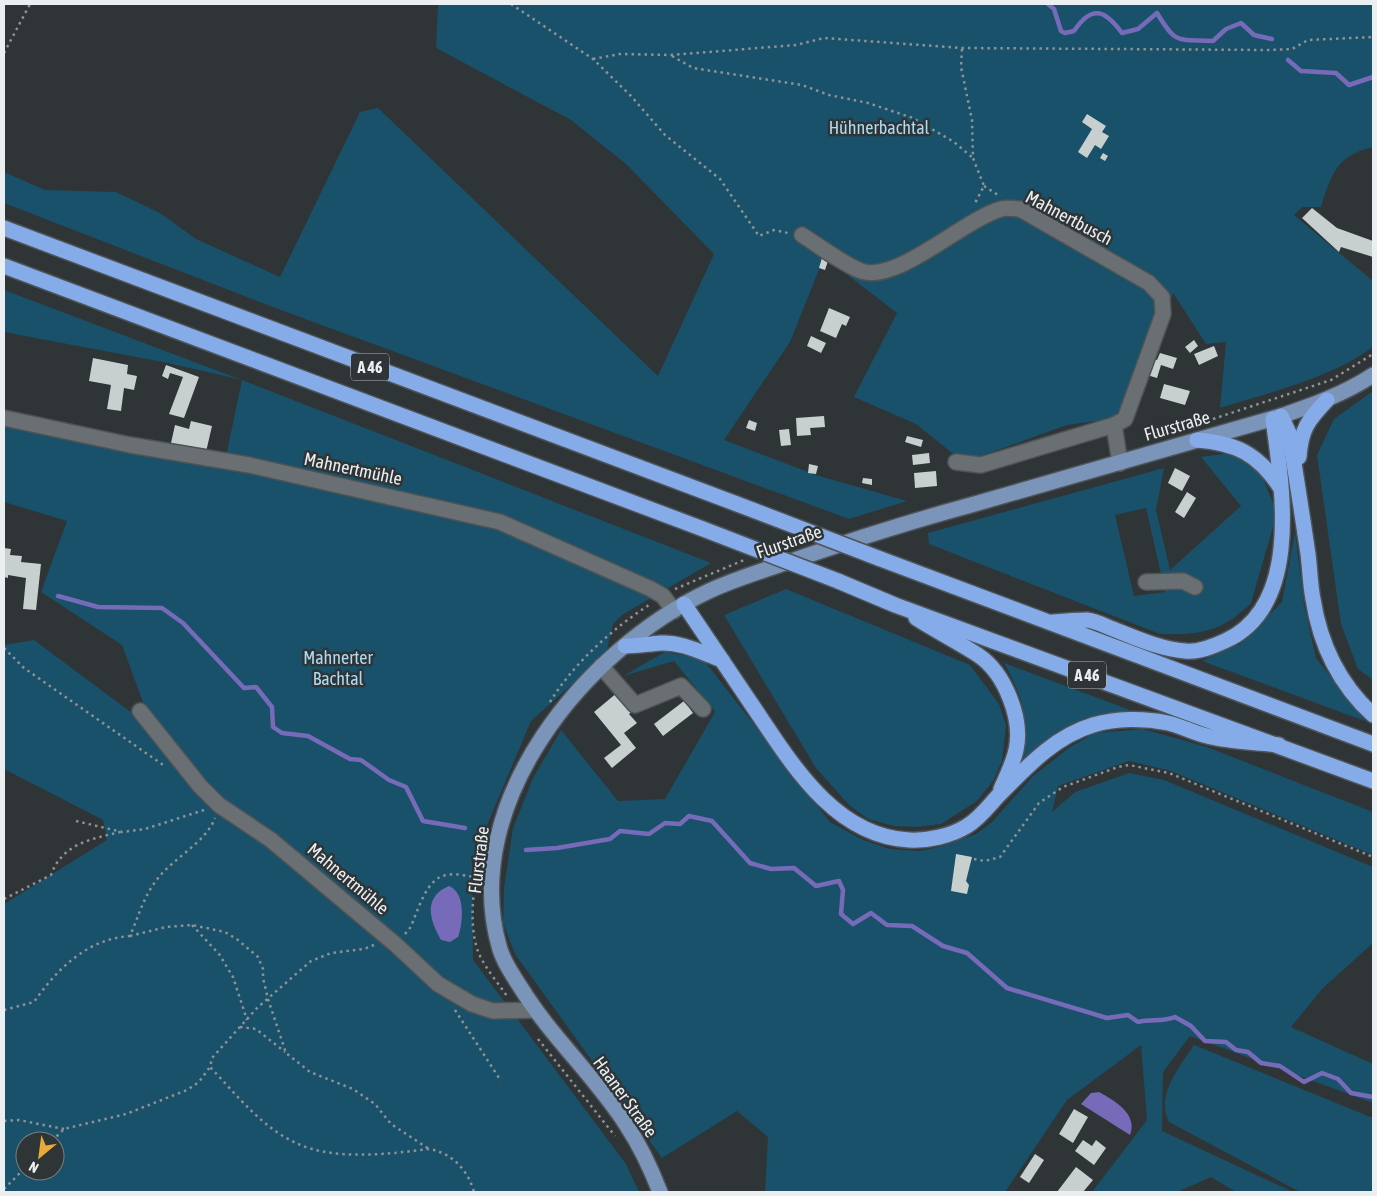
<svg xmlns="http://www.w3.org/2000/svg" width="1377" height="1196" viewBox="0 0 1377 1196" font-family="'Asap Condensed',sans-serif">
<rect width="100%" height="100%" fill="#2f3437"/>
<g fill="#185169" fill-rule="evenodd">
<path d="M438,4H1373V147C1336,156 1332,173 1321,207H1302L1294,215L1373,281V347C1332,377 1269,393 1220,408L1226,342L1206,344L1173,293L1132,416L1067,425L970,460L952,453L916,424L854,397L897,313L824,257L790,342L724,440L816,475L907,501L849,519L270,306L4,203V172L45,190L116,192L160,213L196,239L280,277L360,112L378,108L658,376L714,254L626,164L571,120L436,48Z"/>
<path d="M4,290L242,380L711,563L622,615L613,624L606,654L531,721L472,861L473,960L626,1164L639,1192H4V904L107,840L103,820L4,769V645L34,640L132,713L143,726L145,708L122,645L41,592L67,521L4,502V420L225,461L242,380L168,363L4,332ZM25,1141H55V1171H25Z"/>
<path d="M1373,391V680L1358,669L1341,624L1317,455L1334,419Z"/>
<path d="M1230,453L1260,471L1277,513L1251,603C1222,632 1200,635 1160,634L929,544L928,533L1164,468L1156,510L1170,570L1241,506L1201,457ZM1146,508L1165,592L1134,596L1115,515Z"/>
<path d="M1295,532L1304,604L1316,658L1365,721L1202,661L1240,644L1282,602Z"/>
<path d="M786,589L970,665L999,704L1006,725L1002,761L993,781L977,801L941,824L917,827L894,826L868,819L849,805L816,768L724,615Z"/>
<path d="M665,652L703,659L830,822L863,840L890,849L920,851L943,846L976,834L992,822L1033,776L1070,747L1095,733L1143,729L1207,747L1373,812V855L1171,771L1129,761L1058,786L1052,812L1075,792L1129,773L1164,780L1373,867V943L1323,988L1291,1027L1373,1064V1103L1190,1036L1163,1072L1162,1131L1293,1192H1236L1211,1177L1177,1192H1092L1147,1120L1141,1045L1067,1100L1005,1192H765L768,1137L737,1111L662,1158L515,954L503,923L504,888L513,828L533,778L561,730L618,801L665,799L715,712L674,661L623,676Z"/>
<path d="M1004,663L1130,710L1086,718L1056,734L1024,761C1026,717 1026,702 1004,663Z"/>
<path d="M1194,1045L1373,1118V1192H1300L1169,1122C1155,1096 1180,1066 1194,1045Z"/>
</g>
<g fill="#776bb9">
<path d="M449,886C466,893 463,923 458,937L450,942L441,940C429,919 423,897 449,886Z"/>
<path d="M1099,1092C1115,1101 1138,1114 1130,1135L1081,1104L1091,1093Z"/>
</g>
<g fill="none" stroke-linecap="round" stroke-linejoin="round">
<g stroke="#776bb9" stroke-width="4.5">
<path d="M1048,4L1054,9L1061,31L1065,33L1074,31C1092,4 1105,10 1122,33L1138,29L1157,13C1176,45 1177,39 1213,41L1226,29L1241,23L1254,35L1272,39"/>
<path d="M1288,60L1301,71L1336,73L1349,85L1373,77"/>
<path d="M58,596L98,607L162,608L183,623L244,688L256,687L272,707L273,727L282,733L308,736L350,759L361,760L389,780L406,787L423,821L465,828"/>
<path d="M526,850L557,848L610,839L620,831L649,834L665,823L680,824L689,816L712,821L750,863L771,869L794,868L816,886L839,881L843,890L841,914L853,924L871,913L887,925L912,926L943,946L967,953L1007,988L1107,1018L1128,1015L1138,1022C1153,1018 1160,1023 1175,1017L1191,1026L1205,1041L1226,1042L1236,1050L1248,1052L1261,1063L1280,1066L1304,1082L1322,1073L1338,1079L1351,1093L1373,1097"/>
</g>
</g>
<g fill="#c7cfcf">
<path d="M1087,114L1106,126L1102,132L1109,136L1101,149L1095,145L1087,158L1078,152L1092,129L1082,122Z"/>
<path d="M1103,153L1108,156L1105,161L1100,158Z"/>
<path d="M1312,208L1337,228L1373,241V257L1341,247L1339,252L1302,218Z"/>
<path d="M822,258L828,261L825,270L819,268Z"/>
<path d="M829,308L850,317L846,326L842,324L836,338L820,331Z"/>
<path d="M811,336L826,343L821,353L807,346Z"/>
<path d="M1194,340L1198,346L1190,353L1185,347Z"/>
<path d="M1214,346L1218,356L1199,365L1194,354Z"/>
<path d="M1160,353L1177,358L1173,369L1161,365L1157,378L1147,375L1152,358L1157,360Z"/>
<path d="M93,358L128,365L127,374L137,376L134,390L124,388L121,411L107,409L111,385L89,381Z"/>
<path d="M166,365L199,377L184,418L169,414L183,377L170,373L168,379L162,376Z"/>
<path d="M1164,384L1190,391L1185,405L1160,398Z"/>
<path d="M824,416L825,427L810,428L811,435L797,436L796,418Z"/>
<path d="M749,420L757,423L755,431L746,428Z"/>
<path d="M191,421L212,426L206,452L171,443L175,425L189,429Z"/>
<path d="M789,429L791,445L781,446L779,430Z"/>
<path d="M907,436L923,440L921,447L905,442Z"/>
<path d="M929,453L930,463L913,465L912,455Z"/>
<path d="M809,464L818,466L816,474L808,473Z"/>
<path d="M1175,468L1190,476L1182,491L1168,483Z"/>
<path d="M936,471L937,486L915,488L914,473Z"/>
<path d="M863,478L872,479V485L862,483Z"/>
<path d="M1187,492L1196,498L1184,518L1175,512Z"/>
<path d="M4,548L11,549L10,555L22,556L21,562L41,564L36,610L23,609L26,578L8,575V578L4,577Z"/>
<path d="M618,692L633,711L629,714L637,723L624,733L636,748L612,768L604,758L621,745L594,712Z"/>
<path d="M684,701L693,713L663,736L654,724Z"/>
<path d="M956,854L972,857L966,881L969,885L967,894L951,891Z"/>
<path d="M1074,1109L1088,1117L1073,1143L1059,1134Z"/>
<path d="M1083,1140L1092,1146L1096,1140L1106,1148L1094,1165L1075,1151Z"/>
<path d="M1035,1154L1044,1160L1029,1183L1020,1177Z"/>
<path d="M1076,1167L1093,1180L1083,1192H1057Z"/>
</g>
<g fill="none" stroke-linecap="round" stroke-linejoin="round">
<g stroke="#4e5355" stroke-width="18">
<g id="minor">
<path d="M802,235C821,247 841,263 861,271C896,284 963,220 1001,209C1007,207 1014,209 1020,209L1149,283L1162,297L1163,314L1125,419L1114,425L1120,463"/>
<path d="M4,418L130,445L249,465L500,522L651,589L663,596L674,611"/>
<path d="M956,462L981,465L1114,425"/>
<path d="M1146,582L1183,581L1195,587"/>
<path d="M601,666L635,705L681,686L703,709"/>
<path d="M140,711L200,786L219,805L271,840L395,944L438,984L472,1004L493,1011L535,1010"/>
</g>
</g>
<g stroke="#4e5355" stroke-width="18">
<path id="major" d="M660,1192C651,1169 641,1147 627,1126C596,1077 551,1037 521,988C512,974 503,961 499,946C459,802 586,649 709,591C737,578 768,569 797,559C855,539 912,521 971,505C1074,475 1178,446 1281,416C1313,405 1344,394 1373,375"/>
</g>
<g stroke="#4e5355" stroke-width="18">
<g id="highway">
<path d="M4,228L737,504"/>
<path d="M4,266L703,529"/>
<path d="M1281,416L1289,433C1296,474 1302,514 1308,554C1310,569 1310,584 1313,599C1320,644 1339,684 1373,715"/>
<path d="M1197,440C1236,443 1258,454 1280,487"/>
<path d="M1299,457C1301,429 1308,420 1327,400"/>
<path d="M878,558L1373,744"/>
<path d="M838,581L895,605L1373,781"/>
<path d="M684,604C706,637 728,669 750,702C789,759 832,836 909,840C928,841 951,836 967,826C979,819 988,807 997,797C1025,769 1053,737 1093,725C1116,718 1144,718 1168,723C1181,726 1194,733 1207,736C1230,742 1255,742 1279,745"/>
<path d="M916,618C936,631 958,642 978,655C1005,673 1023,719 1016,750C1013,764 1006,777 1001,789"/>
<path d="M1053,622C1064,621 1076,620 1087,620C1096,621 1105,626 1113,629C1136,638 1160,649 1185,651C1198,653 1214,646 1225,641C1303,606 1282,486 1273,419"/>
<path d="M625,646C637,646 648,644 661,643C682,642 702,653 722,660"/>
</g>
</g>
<g stroke="#8e9294" stroke-width="2.5" stroke-dasharray="2.5 4" stroke-linecap="butt">
<path d="M511,4L593,59L631,96L665,135L720,179L759,236L774,230L788,233"/>
<path d="M962,49L961,67L972,120L973,158L984,186L974,205"/>
<path d="M4,53L30,4"/>
<path d="M672,56L693,68L802,85L829,95L868,103L913,118L954,142L973,158"/>
<path d="M593,59L620,54L671,55L796,45L824,38L962,48L1268,50L1292,49L1308,40L1373,37"/>
<path d="M984,186L998,195"/>
<path d="M1213,419L1331,380L1373,354"/>
<path d="M784,545L795,542"/>
<path d="M675,589L744,560"/>
<path d="M4,648L24,668L166,767"/>
<path d="M550,702C573,664 612,629 649,605"/>
<path d="M76,821L122,832L145,829L204,810"/>
<path d="M480,859C473,886 468,927 479,954C486,969 498,983 507,996"/>
<path d="M974,859L985,861L1000,857L1039,803L1063,787L1118,767L1129,765L1169,773L1373,857"/>
<path d="M4,899L51,875C62,844 91,839 120,832"/>
<path d="M192,925L219,954L233,977L247,1020"/>
<path d="M405,934L410,928C418,912 426,877 447,875C456,873 466,876 475,877"/>
<path d="M130,936L166,927L192,925L225,932L238,940L258,957L263,969V978L268,999L286,1053L310,1072L353,1089L375,1104L391,1124L429,1149"/>
<path d="M374,945L364,949L331,953L311,961L257,1008L212,1058L210,1067C236,1094 261,1127 296,1143C333,1161 390,1154 429,1149C452,1153 468,1170 474,1192"/>
<path d="M4,1010L34,1002C57,969 87,939 130,936C139,915 144,895 159,877C174,858 206,842 215,818"/>
<path d="M455,1010L501,1081"/>
<path d="M240,1027L256,1029L285,1052"/>
<path d="M538,1039L615,1136"/>
<path d="M4,1121L19,1120L64,1129"/>
<path d="M52,1141L64,1129L126,1114L187,1090L199,1082L210,1067"/>
<path d="M4,1189L25,1168"/>
</g>
<use href="#minor" stroke="#696f73" stroke-width="15"/>
<use href="#major" stroke="#7a94ba" stroke-width="15"/>
<use href="#highway" stroke="#85ace9" stroke-width="15"/>
<g stroke="#4e5355" stroke-width="18" stroke-linecap="butt">
<g id="highway-bridge">
<path d="M737,504L878,558"/>
<path d="M703,529L838,581"/>
</g>
</g>
<use href="#highway-bridge" stroke="#85ace9" stroke-width="15"/>
</g>
<g text-anchor="middle" stroke-width="5" stroke-linejoin="round" paint-order="stroke">
<g fill="#2f3437" stroke="#b3b7b9" stroke-width="1">
<rect x="351" y="353.5" width="38" height="27" rx="4"/>
<rect x="1068" y="661.5" width="38" height="27" rx="4"/>
</g>
<g font-size="16" font-weight="bold" fill="#eceff1">
<text x="370" y="373">A 46</text>
<text x="1087" y="681">A 46</text>
</g>
<g font-size="18" fill="#acdbf2" stroke="#2f3437">
<text x="879" y="134">Hühnerbachtal</text>
<text x="338" y="664">Mahnerter<tspan x="338" dy="21">Bachtal</tspan></text>
</g>
<g font-size="18" fill="#eceff1" stroke="#2f3437">
<text transform="translate(1069 218) rotate(28)" y="6">Mahnertbusch</text>
<text transform="translate(1177 426) rotate(-16)" y="6">Flurstraße</text>
<text transform="translate(353 469) rotate(12)" y="6">Mahnertmühle</text>
<text transform="translate(789 542) rotate(-19)" y="6">Flurstraße</text>
<text transform="translate(479 860) rotate(-83)" y="6">Flurstraße</text>
<text transform="translate(348 879) rotate(40)" y="6">Mahnertmühle</text>
<text transform="translate(625 1097) rotate(54)" y="6">Haaner Straße</text>
</g>
</g>
<rect width="1377" height="1196" fill="none" stroke="#eceff1" stroke-width="10"/>
<g transform="translate(40 1156) rotate(209)"><circle r="24" fill="#2f3437" stroke="#7b7f81"/>
<path d="M0-4L9 19L0 12L-9 19Z" fill="#e8ab37"/>
<text y="-8" font-size="14" font-weight="bold" text-anchor="middle" fill="#eceff1">N</text>
</g>
</svg>
